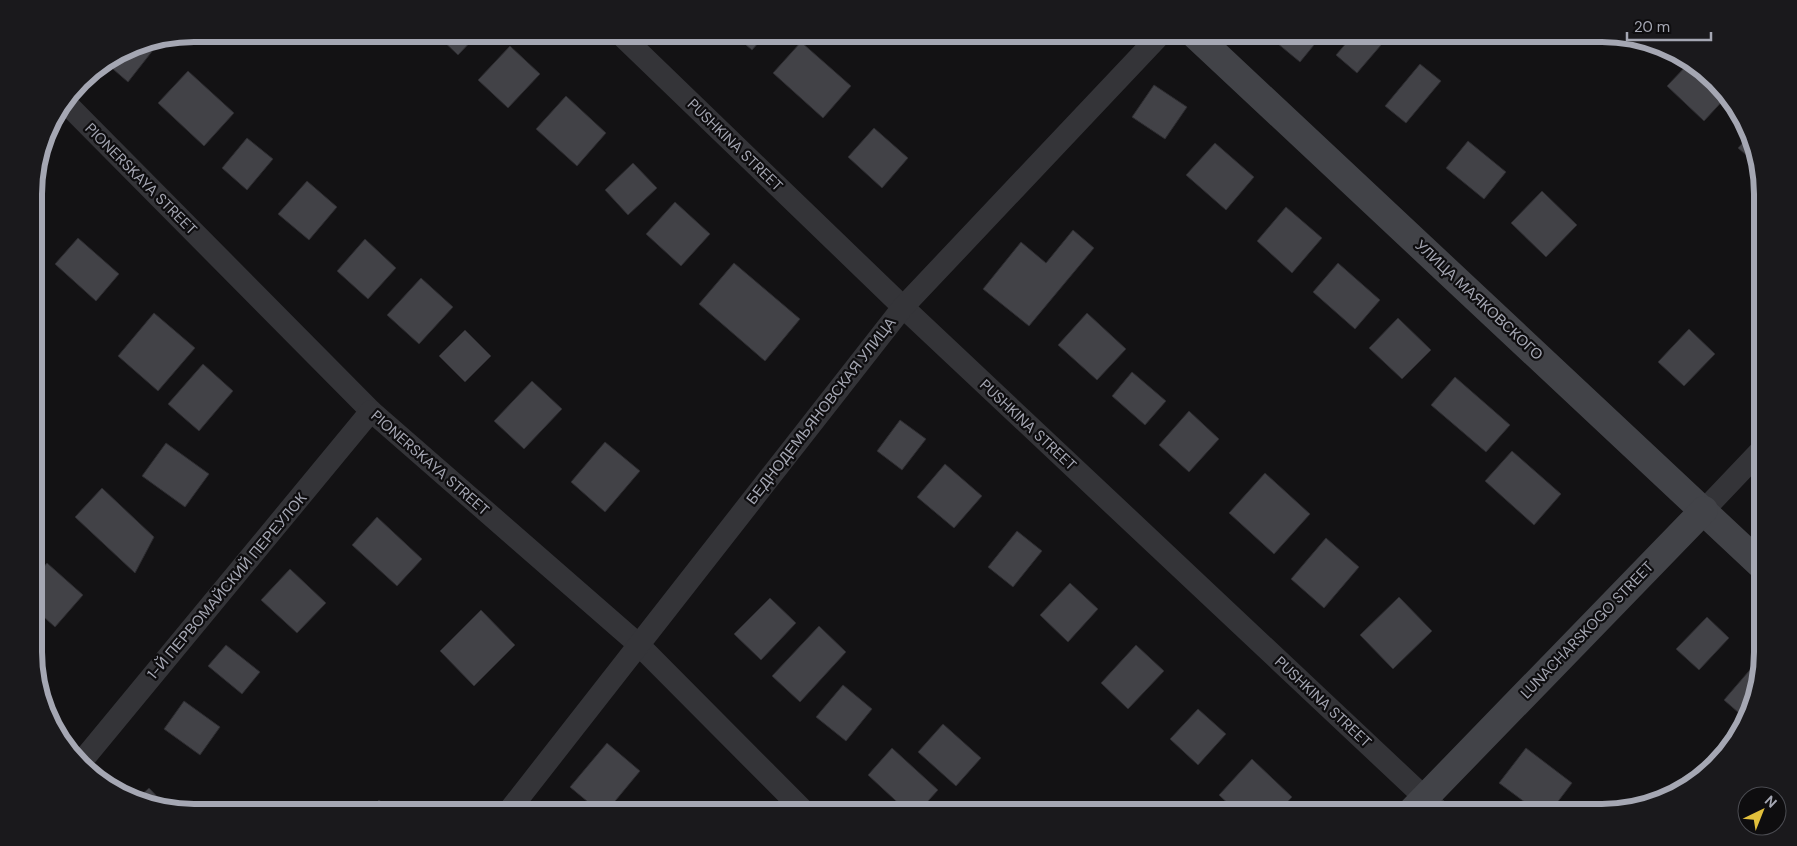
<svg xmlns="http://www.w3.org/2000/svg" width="1797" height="846" viewBox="0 0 1797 846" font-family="'DM Sans',sans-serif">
<rect width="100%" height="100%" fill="#131214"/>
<g fill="#424247" stroke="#2d2c30">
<path d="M436,34H478L458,55Z"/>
<path d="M733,34H766L752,50Z"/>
<path d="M1285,34L1295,41L1301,34H1323L1300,62L1277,43Z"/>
<path d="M1354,34H1382L1387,38L1357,73L1336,55Z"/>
<path d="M1609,35L1626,39L1619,46Z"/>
<path d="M161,40L128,82L106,63L133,46Z"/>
<path d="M801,42L851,86L823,118L773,73Z"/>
<path d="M510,46L540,74L508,108L478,80Z"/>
<path d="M1420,64L1441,81L1406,123L1385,106Z"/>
<path d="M1688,64L1728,95L1704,121L1667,86Z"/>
<path d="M188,71L234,113L204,146L158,103Z"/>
<path d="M1154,85L1187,107L1165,139L1132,117Z"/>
<path d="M566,96L606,133L577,166L536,129Z"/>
<path d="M874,128L908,158L882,188L848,157Z"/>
<path d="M247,138L273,159L247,190L222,168Z"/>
<path d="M1747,138L1759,166L1738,148Z"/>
<path d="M1468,141L1506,172L1484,199L1446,168Z"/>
<path d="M1215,143L1254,177L1226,210L1186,175Z"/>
<path d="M633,163L657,188L628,215L605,190Z"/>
<path d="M307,181L337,207L309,240L278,214Z"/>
<path d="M1542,191L1577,225L1546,257L1511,223Z"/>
<path d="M675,202L710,234L681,266L646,234Z"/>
<path d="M1286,207L1322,238L1292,273L1257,241Z"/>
<path d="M1073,230L1094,248L1029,326L983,289L1021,242L1046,263Z"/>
<path d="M78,238L119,274L96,301L55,264Z"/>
<path d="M365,239L396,268L368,299L337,271Z"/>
<path d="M734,263L800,319L765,361L699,304Z"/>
<path d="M1338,263L1380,300L1355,329L1313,292Z"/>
<path d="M421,278L453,307L419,344L387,315Z"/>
<path d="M154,313L195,348L158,391L118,356Z"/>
<path d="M1087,313L1126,349L1097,380L1058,345Z"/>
<path d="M1398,318L1431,350L1402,379L1369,348Z"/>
<path d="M1689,329L1715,354L1684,386L1658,362Z"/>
<path d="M465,330L491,356L465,382L439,356Z"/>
<path d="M203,364L233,391L199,431L168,404Z"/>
<path d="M1132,372L1166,401L1145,425L1112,396Z"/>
<path d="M1455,377L1510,425L1486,452L1431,405Z"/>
<path d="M532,381L562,409L524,449L494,421Z"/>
<path d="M1189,411L1219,439L1189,472L1159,445Z"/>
<path d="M900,420L926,439L902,470L877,451Z"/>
<path d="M605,442L640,471L605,512L571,482Z"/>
<path d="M166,443L209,474L185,507L142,476Z"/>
<path d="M1512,451L1561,494L1534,525L1485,481Z"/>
<path d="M945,464L982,496L954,528L917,497Z"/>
<path d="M1265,473L1310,514L1274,554L1229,513Z"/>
<path d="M102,488L154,537L135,573L75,517Z"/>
<path d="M377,517L422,559L397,586L352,545Z"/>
<path d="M1017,531L1042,551L1013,587L988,567Z"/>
<path d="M1326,538L1359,567L1324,608L1291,579Z"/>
<path d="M47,563L83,595L55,627L35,609V577Z"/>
<path d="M290,569L326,603L297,633L261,600Z"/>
<path d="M1070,583L1098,609L1068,642L1040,615Z"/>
<path d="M1399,597L1432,631L1393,669L1360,635Z"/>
<path d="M770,598L796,623L761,660L734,634Z"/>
<path d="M481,610L515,645L474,686L440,651Z"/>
<path d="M1707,617L1729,638L1699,670L1676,649Z"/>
<path d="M819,626L846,652L800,702L772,676Z"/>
<path d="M226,645L260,672L242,694L208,666Z"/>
<path d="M1136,645L1164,671L1128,709L1101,683Z"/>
<path d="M1755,664L1760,668L1751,713L1747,720L1724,700Z"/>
<path d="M843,685L872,709L846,741L816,717Z"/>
<path d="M184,701L220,727L200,755L164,729Z"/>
<path d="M1198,709L1226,734L1198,765L1170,739Z"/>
<path d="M943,724L981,758L956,786L918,752Z"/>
<path d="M607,743L640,771L606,812H600L570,787Z"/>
<path d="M892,748L938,790L918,812H908L868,775Z"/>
<path d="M1526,748L1572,783L1550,812H1538L1499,783Z"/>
<path d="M1252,759L1292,797L1278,812H1237L1219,795Z"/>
<path d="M149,788L166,806L136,800Z"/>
<path d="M379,800L393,812H369Z"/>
</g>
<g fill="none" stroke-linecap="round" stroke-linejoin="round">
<g stroke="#343438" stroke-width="22">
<path d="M620,34L903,307L1440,812"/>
<path d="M66,103L371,411L638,644L805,812"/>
<path d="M1704,510L1763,448"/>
<path d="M82,761L371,411"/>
<path d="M508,812L903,307L1161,34"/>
</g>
<g stroke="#424348" stroke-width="28">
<path d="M1194,34L1763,567"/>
<path d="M1411,812L1704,510"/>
</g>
</g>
<g text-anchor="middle" stroke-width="4.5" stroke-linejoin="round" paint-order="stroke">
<g font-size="15" fill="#a5a7b3" stroke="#0e0d0f">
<text transform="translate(735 145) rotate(44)" y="5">PUSHKINA STREET</text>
<text transform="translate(141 179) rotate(45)" y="5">PIONERSKAYA STREET</text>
<text transform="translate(1479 300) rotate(43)" y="5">УЛИЦА МАЯКОВСКОГО</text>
<text transform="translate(821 411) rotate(-52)" y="5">БЕДНОДЕМЬЯНОВСКАЯ УЛИЦА</text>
<text transform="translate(1028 425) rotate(43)" y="5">PUSHKINA STREET</text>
<text transform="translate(430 463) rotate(41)" y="5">PIONERSKAYA STREET</text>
<text transform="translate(227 586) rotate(-50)" y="5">1-Й ПЕРВОМАЙСКИЙ ПЕРЕУЛОК</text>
<text transform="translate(1587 630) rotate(-46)" y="5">LUNACHARSKOGO STREET</text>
<text transform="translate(1323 702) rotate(43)" y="5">PUSHKINA STREET</text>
</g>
</g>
<path d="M0 0H1797V846H0ZM194 42H1602A152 152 0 0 1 1754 194V652A152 152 0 0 1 1602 804H194A152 152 0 0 1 42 652V194A152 152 0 0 1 194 42Z" fill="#1a191c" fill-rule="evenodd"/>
<path fill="none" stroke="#a5a7b3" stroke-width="6" d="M194 42H1602A152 152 0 0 1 1754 194V652A152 152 0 0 1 1602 804H194A152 152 0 0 1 42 652V194A152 152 0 0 1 194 42Z"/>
<g transform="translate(1762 811) rotate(43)"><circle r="24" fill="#0e0d0f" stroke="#4a4b51"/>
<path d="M0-4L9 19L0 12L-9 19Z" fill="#e2c03c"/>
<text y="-8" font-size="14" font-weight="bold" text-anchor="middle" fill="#a5a7b3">N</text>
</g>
<path d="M1627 32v8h84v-8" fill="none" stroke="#a5a7b3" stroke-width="2.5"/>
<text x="1634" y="32" font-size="15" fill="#a5a7b3" stroke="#0e0d0f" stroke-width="4" paint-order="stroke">20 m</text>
</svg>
